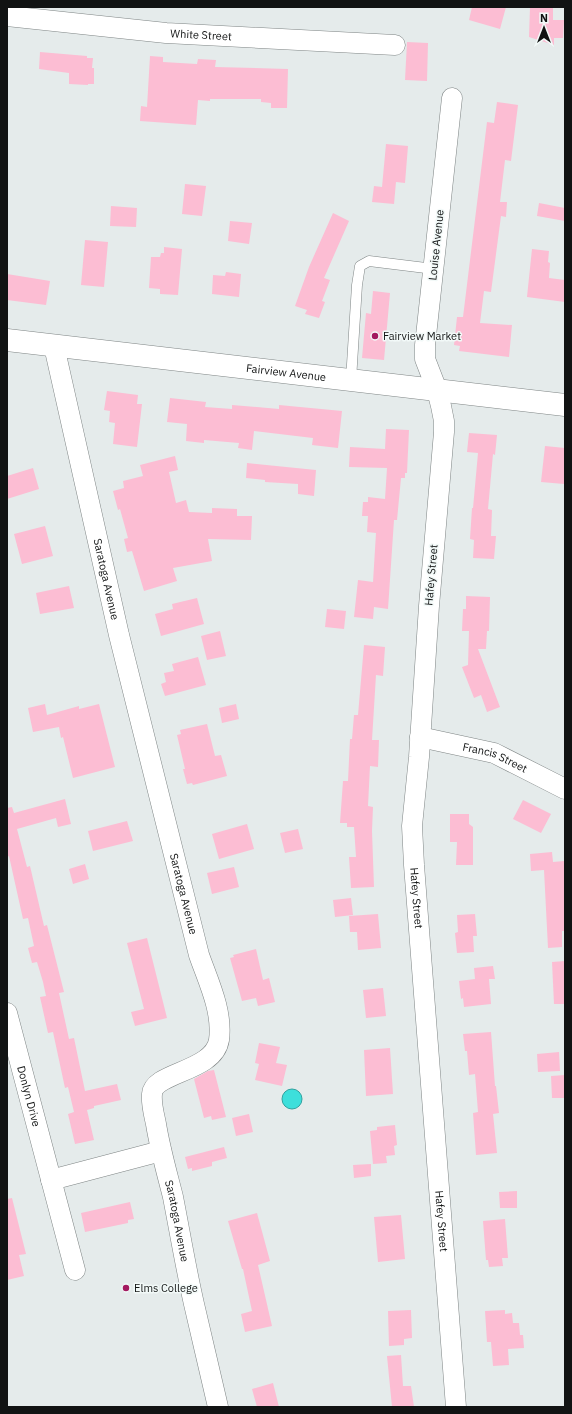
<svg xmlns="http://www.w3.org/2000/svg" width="572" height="1414" viewBox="0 0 572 1414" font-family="'IBM Plex Sans',sans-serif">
<rect width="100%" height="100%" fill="#e5ebeb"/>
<circle fill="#3ddfdb" stroke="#30a29f" cx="292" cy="1099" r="10"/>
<g fill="#fcbdd3">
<path d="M472,7H506L500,29L469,20Z"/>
<path d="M530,7L553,8V20H564L563,38H554V45L529,37Z"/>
<path d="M407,42L428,43L427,81L405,80Z"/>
<path d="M40,52L87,56V58H93L92,68H94V84H88V85L69,84V73L39,69Z"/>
<path d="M150,56L163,57V62L197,64L198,59L216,60L215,67L288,69L287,108H271V103L261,102V99H210V101L198,100L196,125L140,121L141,106L147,107Z"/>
<path d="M497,102L518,105L511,161L505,160L500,202H507L506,217L501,216L491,292L484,291L480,323L512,325L509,357L459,351L460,346L454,345L457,317H463L487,122L494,123Z"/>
<path d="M386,144L408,146L405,183L396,182L394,204L372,202L374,186L382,187Z"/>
<path d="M185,184L206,186L202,216L182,214Z"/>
<path d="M539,203L565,208V221L537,216Z"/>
<path d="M111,206L137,208L136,227L110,226Z"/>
<path d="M333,213L349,221L324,278L330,280L322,301L325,302L319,318L305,314L307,310L295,306L309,267Z"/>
<path d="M230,221L252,223L249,244L228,241Z"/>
<path d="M85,240L108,242L104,287L81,285Z"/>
<path d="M164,247L182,249L178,295L160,294V289L149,288L151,257H160L161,253H164Z"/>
<path d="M532,249L549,251L548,262L550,263L549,278L565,280V302L527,297Z"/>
<path d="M226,272L241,274L239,297L212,294L213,275L225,276Z"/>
<path d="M7,274L50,281L46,305L7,300Z"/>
<path d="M373,291L390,293L384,360L362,358L366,313L371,314Z"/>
<path d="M107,391L138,395L137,404H142L137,447L113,444L115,423L109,422L110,411L104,410Z"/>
<path d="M170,398L206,402L205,407L232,409V405L279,409V405L342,411L338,448L312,445L313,438L254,431L252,450L238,448L239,443L204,440V443L186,441L187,424L167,422Z"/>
<path d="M386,429L409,430L407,473H405V478H401L397,520H394L388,609L374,607L373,619L354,617L358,580L373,582L376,533L367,532L368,516H362L363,502H368V497L385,499L387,468L349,467L350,447L385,449Z"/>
<path d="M469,433L497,435L495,455L493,454L488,509L492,510L491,536H496L494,559L473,558L474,540L470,539L472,508H473L478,453L467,452Z"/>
<path d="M545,446L565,448V483L564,484L541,482Z"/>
<path d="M175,456L178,470L169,472L176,503L186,500L189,512L212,513V508L237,509V516H252L251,540L208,539L212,561L173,568L177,581L144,591L132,551L127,552L124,539L128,538L120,509L118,510L113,491L124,488L123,481L143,476L140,465Z"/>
<path d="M247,463L316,470L314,496L298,494V484L265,482V480L246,478Z"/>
<path d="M33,468L39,489L7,499V476Z"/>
<path d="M45,526L53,556L22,564L14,534Z"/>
<path d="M69,586L74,608L40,614L36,593Z"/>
<path d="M466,596L490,597L489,631H487L486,649H478L500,707L487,712L481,695L474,698L462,667L468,665L469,631H462L463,609H466Z"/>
<path d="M197,598L204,624L161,636L155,614L173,609L172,604Z"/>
<path d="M327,609L346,611L344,629L325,627Z"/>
<path d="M220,631L226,656L207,660L201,636Z"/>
<path d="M364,645L385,647L383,676L376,675L372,740H379L378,767L370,766L368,806L373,807L372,831L374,887L351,888L349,857H356L354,827H347V823H340L343,781H348L350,739H352L354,715H358Z"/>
<path d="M198,657L206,685L165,696L161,684L166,682L164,673L174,671L172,664Z"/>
<path d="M45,704L47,715L79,706V709L99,704L115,767L73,778L63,737L61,738L59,727L33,732L28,708Z"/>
<path d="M236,704L239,719L222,723L219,708Z"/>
<path d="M207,724L215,756L221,755L227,776L193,785L192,783L187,784L183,769H185L177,735L181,734L180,730Z"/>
<path d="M65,799L71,824L58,827L56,818L17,829L27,867L30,866L44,926L47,925L64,992L59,993L69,1039L74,1038L85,1091L117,1084L121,1100L94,1106V1108L87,1110L94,1140L75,1144L68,1114L74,1112L68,1087L65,1088L53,1032L48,1033L40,997L46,996L43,982L37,962L32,963L28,948L34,946L28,918L23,919L9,856L7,857V808L12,807L14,813Z"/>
<path d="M523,800L551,814L541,833L513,819Z"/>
<path d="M450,814H469V824L473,827V865H456L457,842H450Z"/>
<path d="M127,821L133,841L93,851L88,831Z"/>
<path d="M247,824L254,849L219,859L212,834Z"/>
<path d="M298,829L303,849L285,853L280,833Z"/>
<path d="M552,852L553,862L564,861L565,931H562V947L548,948L544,870L531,871L530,854Z"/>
<path d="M85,864L89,879L73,884L69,869Z"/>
<path d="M234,867L239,887L212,894L207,873Z"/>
<path d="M351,898L353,915L335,917L333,900Z"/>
<path d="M378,914L381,948L358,950L357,932H350L349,916Z"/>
<path d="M475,914L477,936H473L474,952L457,953L455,933L458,932L457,915Z"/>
<path d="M147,938L167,1018L135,1026L131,1012L144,1009L127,943Z"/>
<path d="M256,949L263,980L269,978L275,1002L258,1006L256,998L242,1001L230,958L234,957L233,955Z"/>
<path d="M565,961V1004H554L552,962Z"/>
<path d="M493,966L495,979H489L491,1004L464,1007L463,998L461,999L459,981L475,979L474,968Z"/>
<path d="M383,988L386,1016L366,1018L363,990Z"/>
<path d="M491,1032L495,1086H496L499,1113L493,1114L497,1153L476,1155L473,1113L478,1112L475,1074L469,1075L467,1051H465L463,1034Z"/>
<path d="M259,1043L280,1047L276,1063L287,1065L282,1086L255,1080L259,1064L255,1063Z"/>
<path d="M390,1048L393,1094L366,1096L364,1050Z"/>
<path d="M559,1052L560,1071L538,1072L537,1054Z"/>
<path d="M214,1070L226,1117L212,1120L211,1116L204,1118L194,1079L208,1071Z"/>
<path d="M565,1075V1098H552L551,1076Z"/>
<path d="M249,1114L253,1132L236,1136L232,1118Z"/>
<path d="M395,1125L397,1145L394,1146L395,1155L386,1156L387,1163L373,1164L370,1131L377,1130V1127Z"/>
<path d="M224,1147L227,1158L212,1162V1166L192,1171V1168L188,1169L185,1157Z"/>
<path d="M371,1164V1176L354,1178L353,1165Z"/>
<path d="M517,1191V1208H500L499,1192Z"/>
<path d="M12,1198L26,1254L19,1255L24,1276L7,1280V1199Z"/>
<path d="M130,1202L134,1219L128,1220V1223L85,1232L81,1213Z"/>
<path d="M257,1213L270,1261L258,1265L272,1326L245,1332L241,1314L252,1311L243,1269H242L228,1221Z"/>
<path d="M401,1215L405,1259L378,1262L374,1217Z"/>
<path d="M505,1219L508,1258H502L503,1266L489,1267L488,1260H486L483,1221Z"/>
<path d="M411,1310L412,1338L404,1339V1345L389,1346L388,1311Z"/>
<path d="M505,1310V1314L512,1313L513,1323H519L520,1335H523L524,1348L508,1349L509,1365L493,1366L491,1342H487L485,1311Z"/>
<path d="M401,1355L403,1386H411L414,1407H392L387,1356Z"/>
<path d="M273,1383L279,1407H257L252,1389Z"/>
</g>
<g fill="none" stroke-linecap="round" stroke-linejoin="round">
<g stroke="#7f8585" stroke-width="11">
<path id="lane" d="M351,380L357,285L360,266L369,261L434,269"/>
</g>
<g stroke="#7f8585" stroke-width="21">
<g id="street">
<path id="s1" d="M7,16L166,33L395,45"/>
<path id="s2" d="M452,98L425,345V359L437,390L441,406L444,421V432L429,606L419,757L412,826L414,865L456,1407"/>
<path id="s3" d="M54,346L119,635L199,955C208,981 223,1011 219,1040C214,1072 153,1072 152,1094C151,1104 154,1114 156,1124C160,1149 167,1173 173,1197C180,1233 186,1269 194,1304C202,1338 210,1373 218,1407"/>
<path id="s4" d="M420,737L494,753L565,789"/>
<path id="s5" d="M7,1013L75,1270"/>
<path d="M51,1180L161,1151"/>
</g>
</g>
<g stroke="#7f8585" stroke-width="23">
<g id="secondary">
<path id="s6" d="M7,340L565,405"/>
</g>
</g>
<use href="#lane" stroke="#fff" stroke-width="10"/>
<use href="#street" stroke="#fff" stroke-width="20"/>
<use href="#secondary" stroke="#fff" stroke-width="22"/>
</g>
<g fill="#a3185f" stroke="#f2f9f8" stroke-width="1.5">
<circle cx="375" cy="336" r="4"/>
<circle cx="126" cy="1288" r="4"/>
</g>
<g text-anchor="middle" stroke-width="3" stroke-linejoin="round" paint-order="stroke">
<g font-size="11" fill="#111313" stroke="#f2f9f8">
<text dy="4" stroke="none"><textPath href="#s1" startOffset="195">White Street</textPath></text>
<text transform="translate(436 245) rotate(-84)" y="4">Louise Avenue</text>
<text dy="4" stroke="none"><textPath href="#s6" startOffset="281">Fairview Avenue</textPath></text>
<text transform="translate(431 575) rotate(-85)" y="4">Hafey Street</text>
<text dy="4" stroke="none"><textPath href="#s3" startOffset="239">Saratoga Avenue</textPath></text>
<text dy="4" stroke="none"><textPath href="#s4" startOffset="78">Francis Street</textPath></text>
<text dy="4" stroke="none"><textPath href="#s3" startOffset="563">Saratoga Avenue</textPath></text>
<text dy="4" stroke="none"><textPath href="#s2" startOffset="806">Hafey Street</textPath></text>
<text dy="4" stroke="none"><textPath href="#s5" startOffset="86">Donlyn Drive</textPath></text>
<text dy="4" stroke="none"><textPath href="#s3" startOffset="934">Saratoga Avenue</textPath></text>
<text dy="4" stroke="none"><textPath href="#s2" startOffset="1130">Hafey Street</textPath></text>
</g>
<g font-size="11" fill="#111313" stroke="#f2f9f8" text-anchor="start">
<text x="383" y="340">Fairview Market</text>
<text x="134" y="1292">Elms College</text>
</g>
</g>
<rect width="572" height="1414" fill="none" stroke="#111313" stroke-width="16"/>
<g transform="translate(544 28)" stroke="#f2f9f8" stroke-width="3" paint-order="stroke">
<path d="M0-3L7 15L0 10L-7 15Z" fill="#111313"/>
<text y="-6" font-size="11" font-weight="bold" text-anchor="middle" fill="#111313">N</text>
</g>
</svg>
